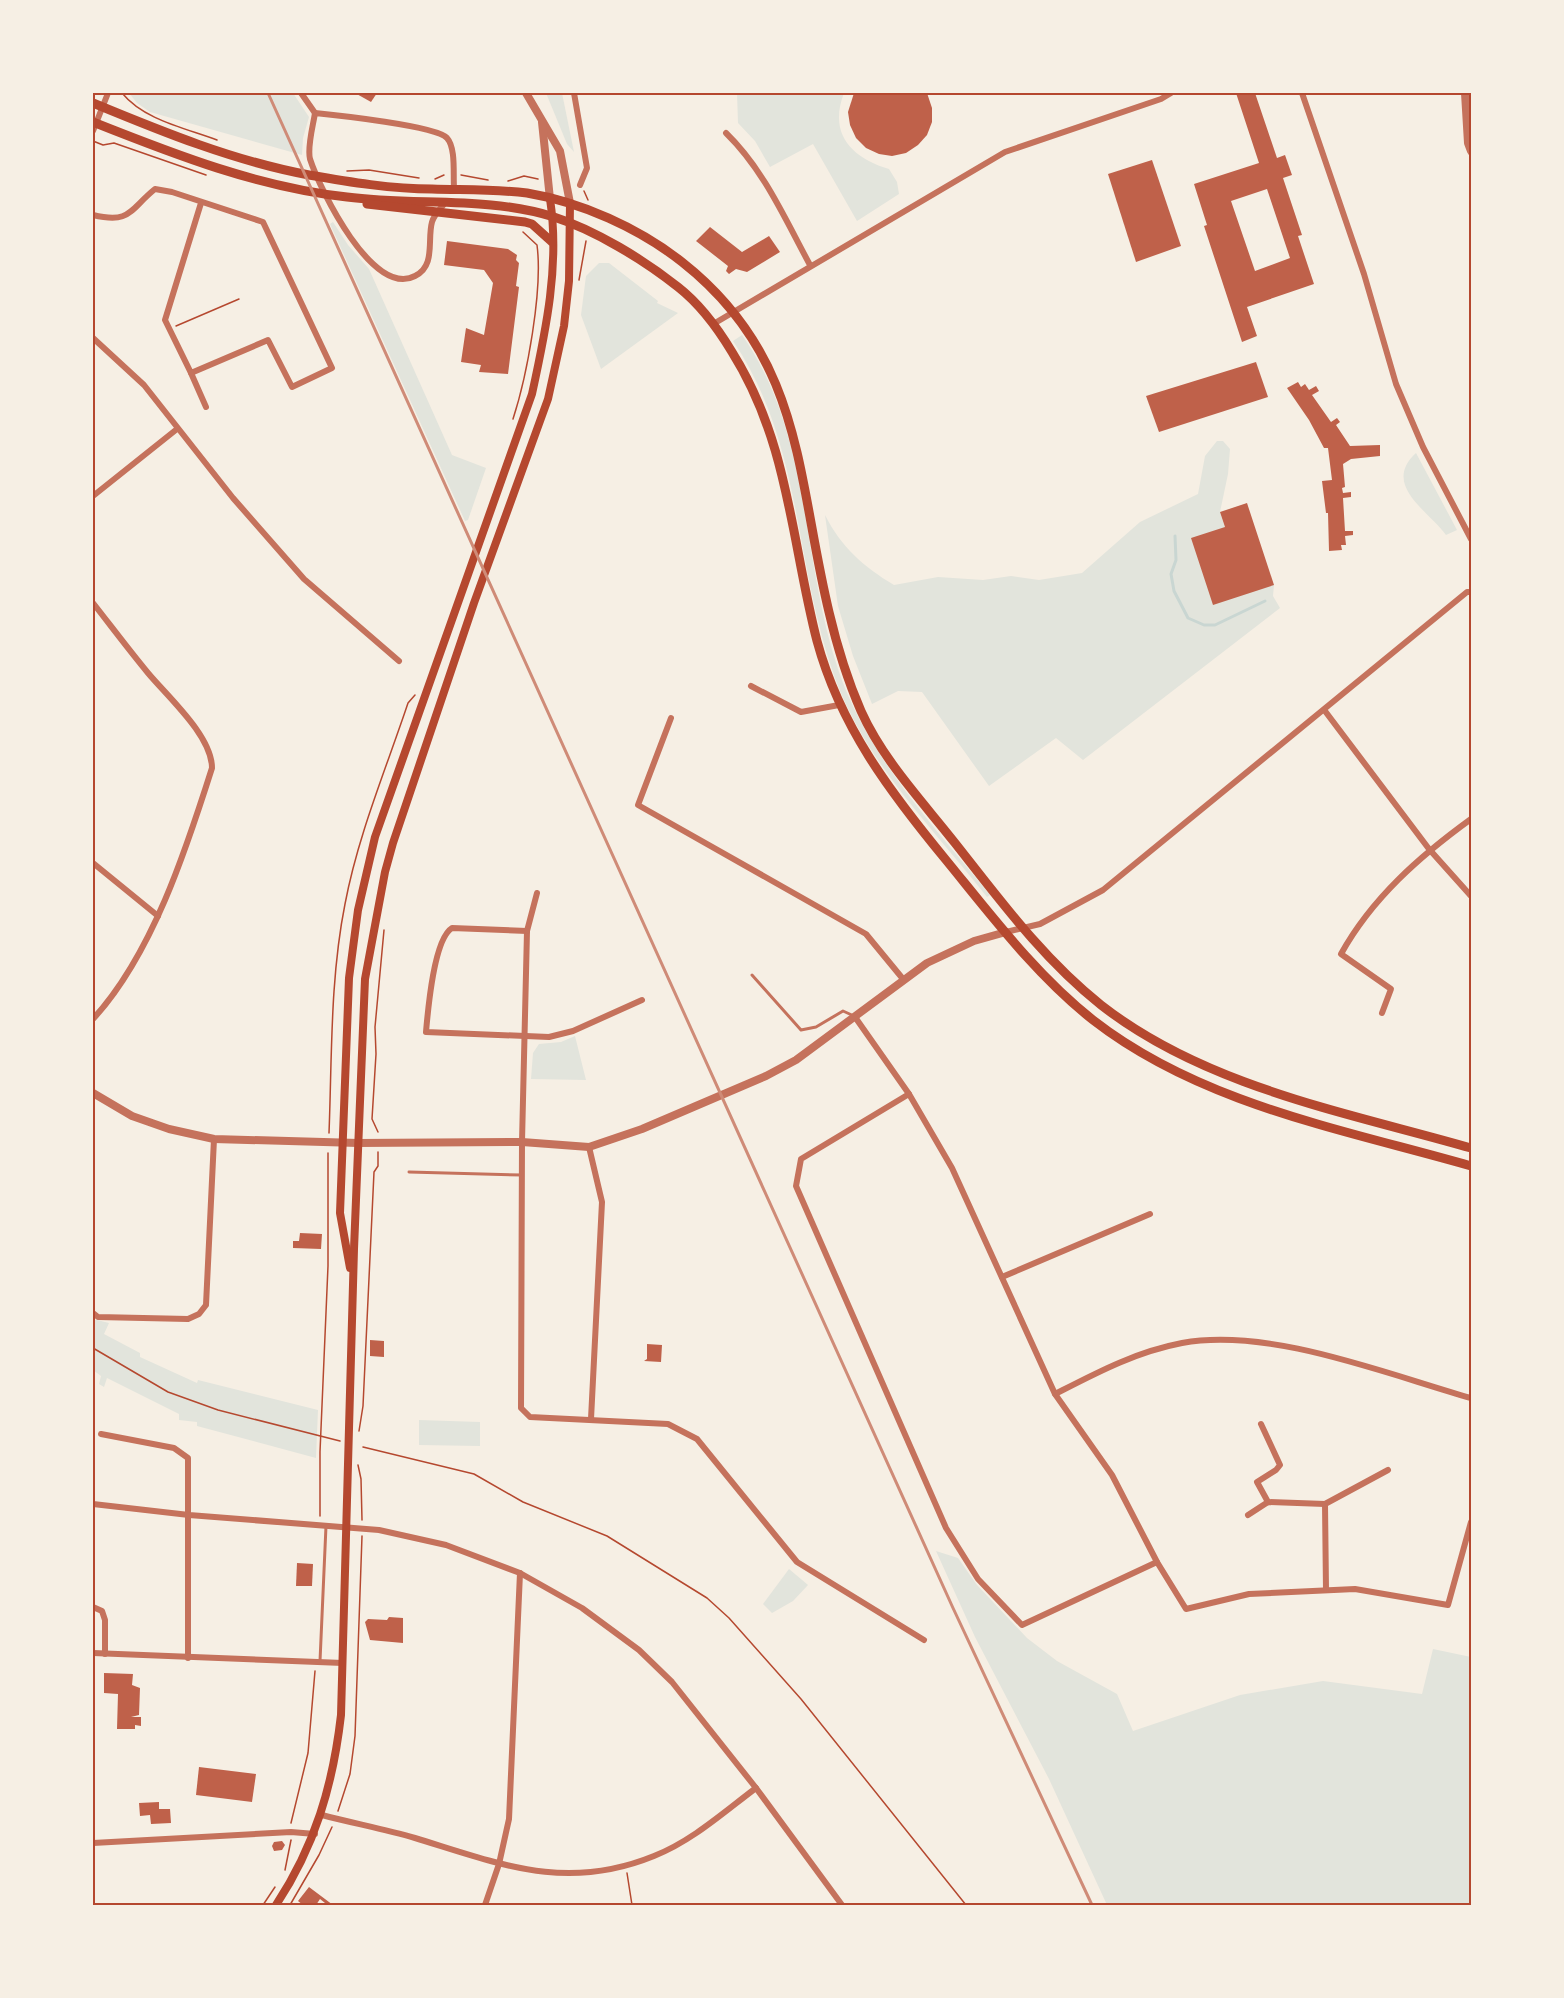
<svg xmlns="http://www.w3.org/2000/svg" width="1564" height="1998" viewBox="0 0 1564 1998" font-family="Overpass,sans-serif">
<rect width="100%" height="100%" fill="#f6efe4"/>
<g fill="#e2e4dc">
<path d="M129,93H293L309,117L303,138L302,155L150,112L137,103Z"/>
<path d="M546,93H562L574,152L567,144Z"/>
<path d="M737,93H844C828,134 852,158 889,169L897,182L899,194L857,221L813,144L770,167L755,141L738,123Z"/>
<path d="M333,222L348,245L369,269L452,455L486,468L468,520L465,521L330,224Z"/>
<path d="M599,263H609L658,301L657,303L678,313L601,369L581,315L586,276Z"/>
<path d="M742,335C811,433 801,559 838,669C867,756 933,825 990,895L987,897C932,827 866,763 835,678C794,566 803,444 733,341Z"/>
<path d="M1217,441H1223L1230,449L1228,474L1220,512L1225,527L1274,585L1273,596L1280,608L1083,760L1056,738L989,786L922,692L898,691L872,704L853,656L838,606L825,515C841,547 864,567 894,585L938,577L983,580L1011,576L1039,580L1082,573L1140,522L1198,494L1205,456Z"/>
<path d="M1416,453L1457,530L1446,535C1429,511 1381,485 1416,453Z"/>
<path d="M575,1036L586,1080L531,1079L533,1053L539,1044L561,1042Z"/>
<path d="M93,1319L109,1323L104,1334L140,1353V1357L197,1383L198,1380L318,1410L316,1458L197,1426V1422L179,1420V1414L107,1378L104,1387L99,1384L101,1376L93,1370Z"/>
<path d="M419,1420L480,1422V1446L419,1445Z"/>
<path d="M936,1551L958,1558L977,1585L1027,1638L1057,1661L1117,1694L1133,1731L1240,1695L1323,1681L1422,1694L1433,1649L1471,1657V1905H1107L1049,1779L975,1637Z"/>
<path d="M789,1569L808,1585L793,1601L772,1613L763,1604Z"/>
</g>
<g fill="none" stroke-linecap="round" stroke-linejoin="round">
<path stroke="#c9d6d2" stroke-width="3" d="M1175,536L1176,560L1171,574L1174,591L1188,618L1204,625H1215L1265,601"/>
</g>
<g fill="#bf614a" fill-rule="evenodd">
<path d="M355,93H377L371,102Z"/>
<path d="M854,93H927L932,108V122L927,135L918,145L906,153L892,156L879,154L866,148L856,138L850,125L848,112Z"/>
<path d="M1236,93H1255L1277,158L1285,155L1292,175L1283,178L1302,235L1298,236L1314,284L1247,307L1257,336L1242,342L1204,226L1207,225L1194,184L1259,163ZM1267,189L1290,258L1255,271L1231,201Z"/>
<path d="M1152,160L1181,246L1136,262L1108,174Z"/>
<path d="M710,227L742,252L769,236L780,252L747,272L736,269L729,274L726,271L728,266L696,241Z"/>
<path d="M447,241L508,249L517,255L516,260L519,263L516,286L519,287L508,374L479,372L481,365L461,362L466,328L484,335L493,283L484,270L444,265Z"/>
<path d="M1256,362L1268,397L1159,432L1146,396Z"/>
<path d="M1298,382L1301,387L1305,384L1309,390L1316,386L1319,391L1312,395L1331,422L1337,418L1340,422L1336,425L1350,446L1380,445V456L1351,459L1343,464L1345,487L1342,488L1343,493L1351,492V497L1343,498L1345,531H1353V535L1345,536L1346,545H1341L1342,550L1329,551L1328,513H1326L1322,481L1332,480L1328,448H1324L1309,420L1287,388Z"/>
<path d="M1247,503L1274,585L1213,605L1191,538L1225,527L1220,512Z"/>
<path d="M300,1233L322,1234L321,1249L293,1248V1241H299Z"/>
<path d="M370,1340L384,1341V1357L370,1356Z"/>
<path d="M647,1344L662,1345L661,1362L644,1361L647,1359Z"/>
<path d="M297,1563L313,1564L312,1586H296Z"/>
<path d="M389,1617L403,1618V1643L370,1640L365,1622L368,1619L387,1620Z"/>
<path d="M104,1673L133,1674L132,1685L140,1688L139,1715L131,1717H141V1726L135,1725V1729H117L118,1694L104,1693Z"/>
<path d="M199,1767L256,1774L252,1802L196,1795Z"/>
<path d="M159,1802V1809H170L171,1823L151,1824L150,1815L140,1816L139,1803Z"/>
<path d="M282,1841L285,1845L282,1850L274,1851L272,1846L274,1842Z"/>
<path d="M309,1887L333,1905H323L325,1903L320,1899L316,1905H303L298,1901Z"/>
</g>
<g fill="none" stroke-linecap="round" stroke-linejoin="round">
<g stroke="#b5482f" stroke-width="1.5">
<path d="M122,93C144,120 185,128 217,140"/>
<path d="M93,141L103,145L114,143L206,175"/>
<path d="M347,171L369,170L419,178"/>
<path d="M461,175L488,180"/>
<path d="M435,179L444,175"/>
<path d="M508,181L524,176L538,179"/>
<path d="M584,191L588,200"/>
<path d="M579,280L586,241"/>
<path d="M176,326L239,299"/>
<path d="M513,419C527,376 543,290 537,245L523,232"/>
<path d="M378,1132L372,1119L376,1054L375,1027L384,930"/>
<path d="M329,1133C332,1057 330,979 345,904C358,835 386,769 408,703L415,695"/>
<path d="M93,1348L168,1392L218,1410L340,1441"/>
<path d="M359,1431L363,1406L374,1172L378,1166V1152"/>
<path d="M363,1447L474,1474L523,1502L607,1536L707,1598L729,1618L801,1699L966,1905"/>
<path d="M358,1465L361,1479L362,1520"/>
<path d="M320,1516V1452L328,1266V1153"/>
<path d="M338,1811L350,1774L355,1736L362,1536"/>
<path d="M291,1823L308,1753L315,1671"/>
<path d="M285,1870L291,1840"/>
<path d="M627,1873L632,1905"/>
<path d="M263,1905L275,1887"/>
<path d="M290,1905L319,1855L332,1827"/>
</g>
<g stroke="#c5725c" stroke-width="3">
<path d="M752,975L801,1030L816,1027L843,1011L854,1016"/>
<path d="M409,1172L522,1175"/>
<path d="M320,1661L326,1526"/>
</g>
<g stroke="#c5725c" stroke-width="6">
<path d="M301,93L315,113"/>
<path d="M574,93L587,168L580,185"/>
<path d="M1302,93L1364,274L1396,384L1423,447L1471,539"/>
<path d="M93,131L108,93"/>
<path d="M726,133C764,170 785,219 810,265"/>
<path d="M445,203C441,208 434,215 432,222C427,240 436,266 415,276C373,298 320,190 310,159C307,147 313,126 315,113C335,115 437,126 447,138C456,148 453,174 454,187"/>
<path d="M93,215C131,224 129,210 155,189L172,192L263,222L332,368L292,387L268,340L191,373L165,320L201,203"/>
<path d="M715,323L1005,152L1161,99L1171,93"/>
<path d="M93,338L144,385L233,498L304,579L399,661"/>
<path d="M191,373L206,407"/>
<path d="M93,496L177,429"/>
<path d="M93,603C111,626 129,650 148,673C168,697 212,736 212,768C186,850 152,955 93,1019"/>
<path d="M751,686L801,712L839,705"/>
<path d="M1325,711L1429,849L1471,896"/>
<path d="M671,718L638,805L866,934L903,979"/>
<path d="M93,863L158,916"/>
<path d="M537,893L527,931L522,1142L521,1408L530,1417L668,1424L697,1439L797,1562L924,1640"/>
<path d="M527,931L452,928C434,939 428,1009 426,1032L549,1037L573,1031L642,1000"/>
<path d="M1006,932L1040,924L1103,890L1467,592H1471"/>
<path d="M1382,1013L1391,989L1341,954C1372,898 1420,856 1471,819"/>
<path d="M855,1017L909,1094L952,1168L1055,1394L1112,1475L1157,1562L1186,1609L1249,1594L1355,1589L1448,1605L1471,1522"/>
<path d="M909,1094L801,1159L796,1186L946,1528L978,1579L1022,1625L1157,1562"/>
<path d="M589,1147L602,1202L591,1419"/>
<path d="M1002,1277L1150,1214"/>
<path d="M93,1313L98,1317L188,1319L199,1314L206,1305L214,1139"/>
<path d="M1055,1394C1096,1373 1135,1352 1182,1343C1270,1327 1386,1374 1471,1398"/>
<path d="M1261,1424L1280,1465L1276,1470L1257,1482L1268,1502"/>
<path d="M101,1434L174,1448L188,1458V1658"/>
<path d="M93,1504L189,1515L379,1530L446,1545L520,1573L582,1608L639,1650L672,1682L756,1788L842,1905"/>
<path d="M1248,1515L1268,1502L1325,1504"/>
<path d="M1326,1590L1325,1504L1388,1470"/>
<path d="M93,1607L102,1611L105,1620V1654"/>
<path d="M93,1653L343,1663"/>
<path d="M322,1815C352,1823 384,1829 415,1838C500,1864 566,1892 654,1856C692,1841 724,1812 756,1788"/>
<path d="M93,1843L291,1832L315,1834"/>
<path d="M485,1905L499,1864L509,1819L520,1573"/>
</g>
<g stroke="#c5725c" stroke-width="8">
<path d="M526,93L560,151L570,203"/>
<path d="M1465,93L1468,143L1471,151"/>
<path d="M542,122L550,199"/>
<path d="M93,1093L132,1116L169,1129L214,1139L358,1143L522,1142L589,1147L642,1129L766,1076L796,1060L927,963L974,941L1006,932"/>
</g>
<g stroke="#b5482f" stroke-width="8">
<path d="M350,1268L340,1213L349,978L358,910L375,837L532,394C546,330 560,264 550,199"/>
<path d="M276,1905C315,1846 333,1785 341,1715L354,1249L365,979L385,872L393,843L474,603L548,399L564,326L569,281L570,203"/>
</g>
<g stroke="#b5482f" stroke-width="9">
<path d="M93,103C163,132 234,161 309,175C349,182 392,189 432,189C464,190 495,189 527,193C581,202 639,228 682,262C804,358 796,475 829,612C837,646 847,679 861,711C883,760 922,801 955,843C1000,900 1043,959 1101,1005C1206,1087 1346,1112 1471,1148"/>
<path d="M93,122C176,155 258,187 347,197C415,206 488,196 554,217C595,230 644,260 678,287C701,305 717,327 732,352C789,443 791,540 817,641C840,726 890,792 946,860C991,915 1036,975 1093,1020C1201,1104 1342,1129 1471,1166"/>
<path d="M367,204L525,222L532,224L552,242"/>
</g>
<path stroke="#cf8b77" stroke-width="3" d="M268,93L953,1608L1092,1905"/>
</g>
<rect width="1564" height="1998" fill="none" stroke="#f6efe4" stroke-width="189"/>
<rect x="94" y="94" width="1376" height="1810" fill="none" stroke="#b5482f" stroke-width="2"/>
</svg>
